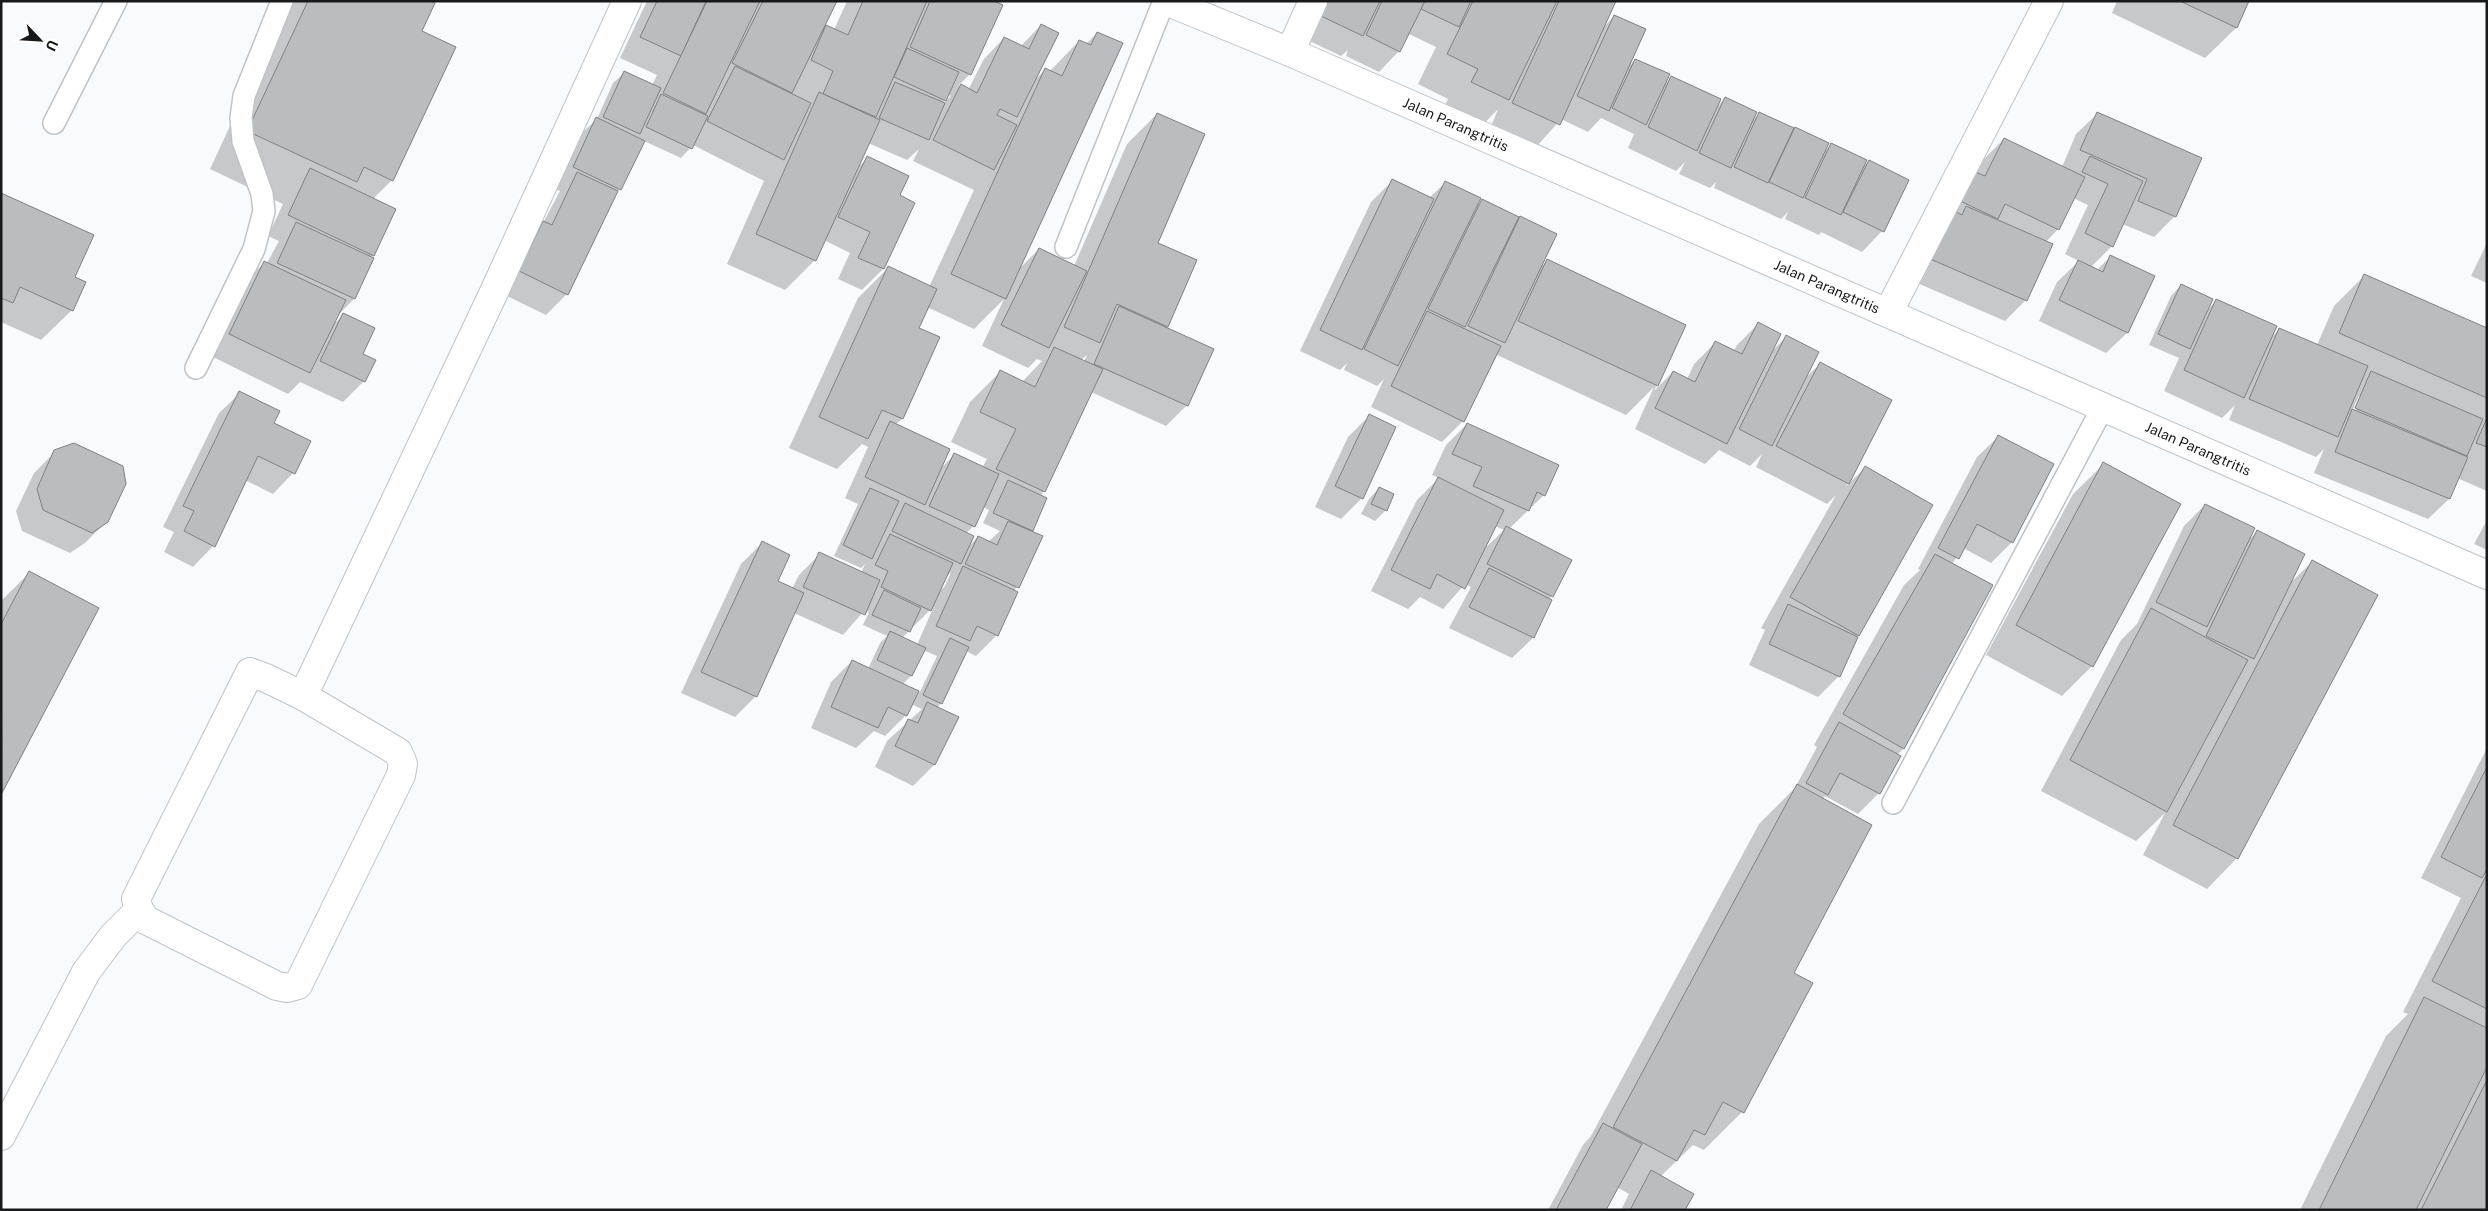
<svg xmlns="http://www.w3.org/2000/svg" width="2488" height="1211" viewBox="0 0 2488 1211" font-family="'Public Sans',sans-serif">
<rect width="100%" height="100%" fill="#f8fbfe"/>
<g fill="#0003" fill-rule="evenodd">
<path d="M288,1H428L392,180L373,199V255L370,258L373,259L354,299L336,317L332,326L344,314L362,354L364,381L343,402L300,382L288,394L209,355L244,283L265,262L267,263L279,241L268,236L283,204L210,169Z"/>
<path d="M647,1H836L821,32L826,26L834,30L847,1H991L970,74L959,85L968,90L984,59L1004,38L1021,46L1041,25L1035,80L1046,69L1050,71L1079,41L1086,44L1097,33L1017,271L1039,249L1074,266L1127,144L1157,114L1156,244L1167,326L1165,328L1187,405L1166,426L1091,392L1044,491L1040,496L1030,532L1041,537L1014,592L997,635L976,656L966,651L941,703L937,708L957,718L934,765L913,786L875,767L887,741L922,709L911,704L906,715L885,736L874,731L856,748L811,728L831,682L852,661L868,669L880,643L887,636L863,625L869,612L865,610L843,635L794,613L756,696L735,717L681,693L741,564L762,543L776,582L792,589L799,575L820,554L861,573L865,564L861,568L834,556L858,504L845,498L868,447L862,444L837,469L789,448L858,298L888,268L929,287L974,190L913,161L919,149L907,160L868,143L856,169L868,158L898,196L914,204L883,269L862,290L838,279L850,253L824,240L815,260L785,290L727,264L764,181L693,145L681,158L644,141L620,189L614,195L567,294L546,315L499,292L522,243L544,221L560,191L553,188L575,139L597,119L613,83L624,73L652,85L657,75L620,58ZM947,94L951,96L944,103H943ZM1004,299L982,346L1028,368L1037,359L1042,361L1022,382L1000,372L970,402L951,442L987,459L982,468L954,455L940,469L895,425L902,419L939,338L918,329L927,307L974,329ZM1087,355L1084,362L1081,360ZM983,507L989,510L983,523L1000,531L988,542L978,537L967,548L966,533L974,526ZM951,572L945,586L939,592L945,578ZM934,606L917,645L902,638ZM923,650L937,656L920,692L903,684L911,676Z"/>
<path d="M1318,1H1615L1604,27L1614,16L1628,67L1635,60L1663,86L1671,78L1717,107L1725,99L1753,120L1760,113L1794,130L1824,152L1832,144L1862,168L1869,161L1908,181L1882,231L1862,252L1821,232L1819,235L1785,219L1788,212L1781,219L1714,188L1716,182L1710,188L1679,174L1685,162L1676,171L1628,148L1634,134L1601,118L1588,132L1561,119L1538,145L1492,124L1498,109L1478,130L1442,112L1448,99L1418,84L1436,47L1409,34L1399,51L1379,72L1346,56L1348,50L1341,56L1301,37Z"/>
<path d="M2117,1H2248L2236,28L2205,58L2112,13Z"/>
<path d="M2097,114L2200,159L2175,216L2154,237L2122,224L2112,246L2091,267L2097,270L2111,256L2153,277L2127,333L2106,353L2039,321L2057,282L2079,261L2065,254L2088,205L2073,198L2058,229L2046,242L2051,244L2026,300L2005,321L1908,279L1983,160L2004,139L2062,167L2076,134Z"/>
<path d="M1392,181L1429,198L1446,182L1476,207L1482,200L1556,234L1540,268L1547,261L1685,325L1654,391L1673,372L1687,379L1694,364L1715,343L1734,351L1737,345L1758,324L1772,351L1787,336L1804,379L1820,364L1890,400L1846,486L1865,468L1932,505L1856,637L1839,676L1818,697L1749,665L1765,630L1761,628L1836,495L1827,504L1756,467L1762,454L1750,466L1719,450L1705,464L1635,429L1654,387L1626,415L1495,354L1463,421L1442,442L1371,407L1384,379L1377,386L1344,370L1347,363L1340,370L1300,351L1371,202Z"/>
<path d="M1,194L73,278L72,310L41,340L1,322Z"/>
<path d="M2487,243V283L2471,276Z"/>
<path d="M2364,276L2487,329V491L2457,478L2449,499L2428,519L2314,473L2324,449L2316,457L2229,420L2235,405L2222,418L2164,391L2179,358L2149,345L2171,296L2181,285L2207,310L2217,300L2270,339L2279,329L2317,345L2334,306ZM2359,396H2362L2354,414L2351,413Z"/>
<path d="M240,393L273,424L293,473L273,494L245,480L213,546L193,567L164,552L174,532L163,527L219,413Z"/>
<path d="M1369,416L1395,428L1362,498L1341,519L1315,507L1348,437Z"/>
<path d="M1467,424L1544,495L1509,529L1570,560L1549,600L1551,601L1533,638L1512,658L1449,628L1471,587L1465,584L1443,609L1420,597L1408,609L1371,591L1417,500L1439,478L1432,475L1446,445ZM1495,526L1504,530L1482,551Z"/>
<path d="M1998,437L2012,542L1991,563L1963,548L1952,564L1903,749L1897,755L1879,793L1858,814L1825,796L1822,799L1792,973L1811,984L1742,1112L1704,1150L1693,1145L1660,1177L1684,1210H1621L1629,1194L1617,1187L1604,1210H1548L1583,1145L1591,1136L1759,824L1795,788L1817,747L1814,745L1904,585L1920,570L1918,569L1977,457Z"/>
<path d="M55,452L107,521L85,543L70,553L22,531L16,511L34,473Z"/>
<path d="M2104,464L2092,666L2062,696L1986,655L2073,494Z"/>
<path d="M1379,488L1386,510L1375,521L1361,514L1369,499Z"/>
<path d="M2205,505L2248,540L2257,532L2288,585L2312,562L2237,858L2207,889L2143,855L2165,813L2136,841L2041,791L2121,640L2137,624L2184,526Z"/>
<path d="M2487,520V550L2474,544Z"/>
<path d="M29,573L98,608L1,792V601Z"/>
<path d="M2487,748V1210H2300L2386,1036L2408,1014L2403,1012L2461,898L2421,878Z"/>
</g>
<g fill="#babdbf" stroke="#7e8183">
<path d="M308,1H431L435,3L422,31L456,47L393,181L364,167L357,182L247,131Z"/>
<path d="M657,1H706L681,56L640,37Z"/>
<path d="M707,1H760L706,114L663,93Z"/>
<path d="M763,1H837L792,93L732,63Z"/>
<path d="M863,1H927L876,117L823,94L833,71L811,60L826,25L848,35Z"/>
<path d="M930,1H994L1003,5L971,75L910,47Z"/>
<path d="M1328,1H1380L1363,36L1321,16Z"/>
<path d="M1382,1H1425L1400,52L1366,35Z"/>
<path d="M1425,1H1471L1459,27L1421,9Z"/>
<path d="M1473,1H1557L1509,100L1471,82L1478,69L1447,54Z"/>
<path d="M1559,1H1616L1560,125L1512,103Z"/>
<path d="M2180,1H2249L2237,28Z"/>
<path d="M1614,15L1646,29L1609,111L1577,96Z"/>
<path d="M1041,24L1059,33L1017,117L1000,109L997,115L1017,125L994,170L933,140L961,84L977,93L1004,37L1029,49Z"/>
<path d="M1097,32L1123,43L1006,299L951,274L1045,68L1062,76L1079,40L1091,45Z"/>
<path d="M907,48L959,72L946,101L894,77Z"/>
<path d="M1635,59L1670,74L1646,125L1612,108Z"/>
<path d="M735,66L811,103L784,160L707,121Z"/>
<path d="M624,71L661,88L640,134L603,117Z"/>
<path d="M1671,76L1721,99L1697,151L1648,127Z"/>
<path d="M895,82L945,103L929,140L879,118Z"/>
<path d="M819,92L880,120L816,261L756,234Z"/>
<path d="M661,94L708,116L692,149L646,127Z"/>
<path d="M1725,97L1757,112L1731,168L1699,153Z"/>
<path d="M1759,112L1794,128L1768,183L1734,167Z"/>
<path d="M2097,112L2202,158L2176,217L2138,201L2147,179L2080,150Z"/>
<path d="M1157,113L1205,134L1158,243L1197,260L1168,327L1117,304L1100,343L1064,327Z"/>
<path d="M596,117L645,141L621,190L573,167Z"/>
<path d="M1795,127L1829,143L1803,198L1769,182Z"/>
<path d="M2004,138L2085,177L2059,230L2005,204L1998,219L1956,199L1971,170L1985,176Z"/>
<path d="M1831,143L1867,160L1841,215L1805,198Z"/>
<path d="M867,156L909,176L900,195L915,203L884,269L858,258L870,232L838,217Z"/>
<path d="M2090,156L2143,181L2113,247L2085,233L2108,184L2082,172Z"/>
<path d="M1869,160L1909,180L1884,232L1843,212Z"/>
<path d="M310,168L396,209L374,256L288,215Z"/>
<path d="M577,172L618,191L568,295L519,271L543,221L552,225Z"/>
<path d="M1392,179L1434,199L1362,350L1320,330Z"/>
<path d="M1445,181L1481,198L1398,366L1364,349Z"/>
<path d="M1,193L94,235L75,277L86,282L73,311L20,287L13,303L1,298Z"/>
<path d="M1482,199L1519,217L1465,327L1428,309Z"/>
<path d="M1966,206L2053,244L2027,301L1928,258L1950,209L1962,215Z"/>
<path d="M1520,216L1557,234L1505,343L1468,326Z"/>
<path d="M296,222L374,258L355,299L277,263Z"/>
<path d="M1039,248L1087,271L1049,348L1001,325Z"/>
<path d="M2110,255L2155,276L2128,333L2059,300L2078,260L2103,272Z"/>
<path d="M1547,259L1686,325L1658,386L1518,321Z"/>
<path d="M264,261L346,300L310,373L229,334Z"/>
<path d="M888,266L937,289L919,328L940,337L903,419L882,410L868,439L819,417Z"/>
<path d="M2364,274L2487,328V398L2339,333Z"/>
<path d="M2181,284L2213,299L2190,349L2158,334Z"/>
<path d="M2216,299L2277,326L2244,398L2184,370Z"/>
<path d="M1119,306L1214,349L1188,406L1094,364Z"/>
<path d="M1427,311L1501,346L1464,422L1391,386Z"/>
<path d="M343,313L375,328L363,354L376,360L365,382L320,361Z"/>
<path d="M1758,322L1781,334L1727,444L1655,408L1673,371L1695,382L1715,341L1742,354Z"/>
<path d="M2279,328L2368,366L2338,437L2249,399Z"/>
<path d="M1786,335L1819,352L1772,446L1739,429Z"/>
<path d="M1054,347L1103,369L1045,492L996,469L1016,429L980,412L1000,370L1035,387Z"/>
<path d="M1820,362L1892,400L1849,484L1776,446Z"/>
<path d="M2371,371L2483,419L2467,456L2355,408Z"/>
<path d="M239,391L280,411L274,423L311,441L295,474L258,456L215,547L184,531L194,511L183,506Z"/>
<path d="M2352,409L2468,457L2450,499L2335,452Z"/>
<path d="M1369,414L1396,427L1363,499L1335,486Z"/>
<path d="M2487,418V447L2476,443Z"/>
<path d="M890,421L950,449L925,505L865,477Z"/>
<path d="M1467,423L1559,465L1545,496L1537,492L1529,511L1473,486L1482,467L1452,454Z"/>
<path d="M1998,435L2054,464L2013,543L1977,524L1959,559L1938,548Z"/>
<path d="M74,443L123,466L126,484L108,522L92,533L43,510L37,489L54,450Z"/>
<path d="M954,453L999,474L975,527L929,506Z"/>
<path d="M2103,462L2181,504L2093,667L2016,625Z"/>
<path d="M1865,466L1933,505L1859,636L1790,597Z"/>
<path d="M1438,477L1504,510L1465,589L1437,574L1430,589L1391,570Z"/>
<path d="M1008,480L1047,498L1033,531L993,513Z"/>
<path d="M1379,487L1394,494L1387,511L1371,504Z"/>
<path d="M870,488L899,501L872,559L843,545Z"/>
<path d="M905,503L974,536L961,564L892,531Z"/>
<path d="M2205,504L2255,528L2207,627L2156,602Z"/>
<path d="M1008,521L1043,536L1019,588L965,564L978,536L997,545Z"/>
<path d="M1506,526L1572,560L1553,597L1487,564Z"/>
<path d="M2257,530L2305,554L2254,659L2206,636Z"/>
<path d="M890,534L953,563L931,611L881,587L888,571L875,565Z"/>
<path d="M762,541L790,555L778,581L804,593L757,697L701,672Z"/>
<path d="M819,552L880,580L865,615L803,587Z"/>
<path d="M1935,554L1993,585L1904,749L1843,714Z"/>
<path d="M2312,560L2378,595L2238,859L2173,825Z"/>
<path d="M963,566L1018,592L998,636L977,626L970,641L936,626Z"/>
<path d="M1489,568L1552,600L1534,638L1469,607Z"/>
<path d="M29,571L99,608L2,793L1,624Z"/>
<path d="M884,590L921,608L910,632L872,615Z"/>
<path d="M1788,604L1858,637L1840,677L1769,644Z"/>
<path d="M2151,608L2248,660L2167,812L2070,760Z"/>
<path d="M890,631L926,648L912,676L877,660Z"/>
<path d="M950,638L969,647L942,704L923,695Z"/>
<path d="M852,660L919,691L907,716L888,707L878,728L831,707Z"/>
<path d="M927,702L959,717L935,765L895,746L908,719L918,723Z"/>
<path d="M1839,722L1901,756L1880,794L1840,773L1828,795L1806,783Z"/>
<path d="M2487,767V869L2482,878L2441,857Z"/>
<path d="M1797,784L1872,825L1794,973L1813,983L1744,1113L1723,1102L1705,1135L1694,1130L1677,1161L1613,1127Z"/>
<path d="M2487,874V1009L2432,981Z"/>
<path d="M2424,997L2487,1028V1067L2416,1210H2319Z"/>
<path d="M2487,1080V1210H2421Z"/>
<path d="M1603,1123L1642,1144L1606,1210H1556Z"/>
<path d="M1651,1170L1694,1194L1685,1210H1630Z"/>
</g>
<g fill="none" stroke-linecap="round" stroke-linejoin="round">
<g stroke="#c0c3c6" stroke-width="24">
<g id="service">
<path d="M54,123L116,1"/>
<path d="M1066,247L1164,1"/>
<path d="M196,368L254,249L264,211L262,194L243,141L241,118L244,96L282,1"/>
<path d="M1893,803L2103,407"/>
</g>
</g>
<g stroke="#c0c3c6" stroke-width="30">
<g id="minor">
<path d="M1290,52L1313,1"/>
<path d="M1888,313L2049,1"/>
<path d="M250,672L266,678L303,696L398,752L403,764L401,775L298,985L287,988L277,986L146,920L139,910L136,899Z"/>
<path d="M303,696L494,292L627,1"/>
<path d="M1,1136L86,972L113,936L139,910"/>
</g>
</g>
<g stroke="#c0c3c6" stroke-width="30">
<g id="primary">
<path id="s1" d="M1166,1L1290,52L2487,575"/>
</g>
</g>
<use href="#service" stroke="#fff" stroke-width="21"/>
<use href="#minor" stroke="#fff" stroke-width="28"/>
<use href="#primary" stroke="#fff" stroke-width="28"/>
</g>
<g text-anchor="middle" stroke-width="5" stroke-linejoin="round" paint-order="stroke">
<g font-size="14" fill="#18191a" stroke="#fff">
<text dy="5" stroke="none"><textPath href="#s1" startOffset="315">Jalan Parangtritis</textPath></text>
<text dy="5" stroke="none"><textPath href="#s1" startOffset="720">Jalan Parangtritis</textPath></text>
<text dy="5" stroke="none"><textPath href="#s1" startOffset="1125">Jalan Parangtritis</textPath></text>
</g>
</g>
<rect width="2488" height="1211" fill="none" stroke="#18191a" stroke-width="5"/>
<g transform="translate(40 40) rotate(115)" stroke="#ffffff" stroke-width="4" paint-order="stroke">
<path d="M0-4L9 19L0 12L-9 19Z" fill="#18191a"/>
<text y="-8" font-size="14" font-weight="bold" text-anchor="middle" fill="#18191a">U</text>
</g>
</svg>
